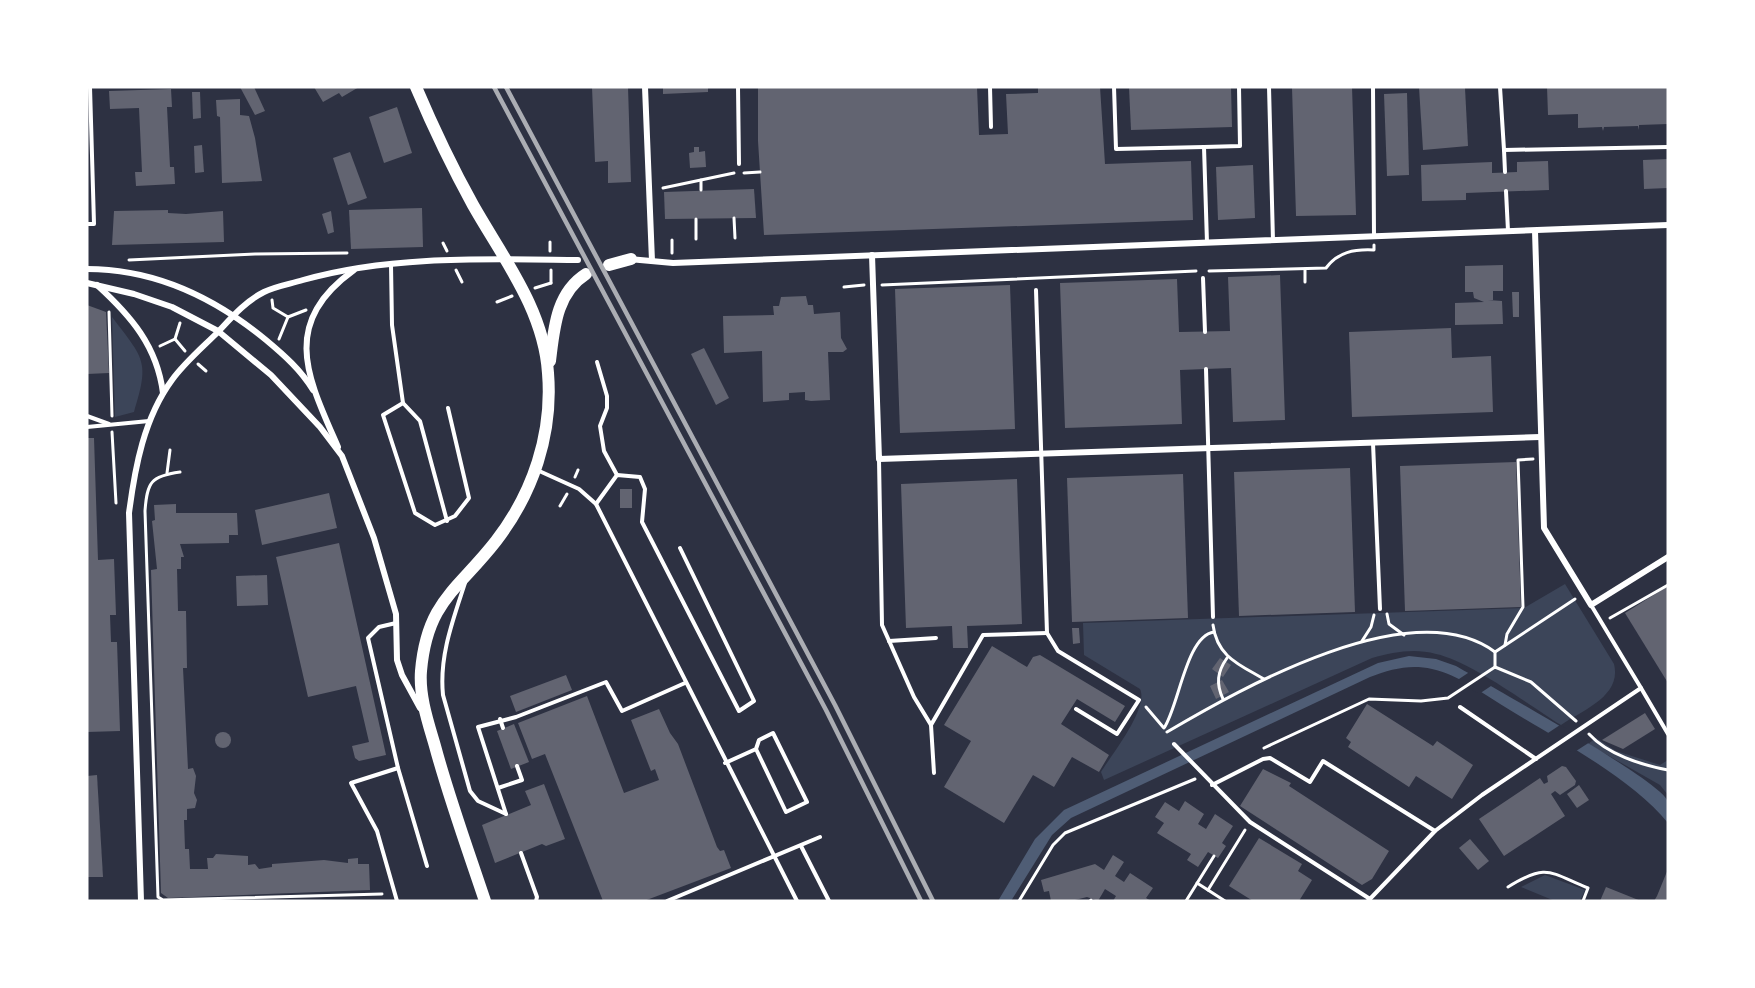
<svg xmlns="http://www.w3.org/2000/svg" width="1755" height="988" viewBox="0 0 1755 988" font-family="Commissioner,sans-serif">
<rect width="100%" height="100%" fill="#2d3142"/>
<g fill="#3c4559">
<path d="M112,317C144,359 150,361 134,412L115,417Z"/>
<path d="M1565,584L1614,664C1622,696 1583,710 1561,725C1529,705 1470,661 1436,654C1414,648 1394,652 1372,658L1104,780L1101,772C1112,754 1149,708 1140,689L1084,655L1083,623L1524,608Z"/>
<path d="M1596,738L1616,751L1660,765L1668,760V795L1660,785L1588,744Z"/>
<path d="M1545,875L1585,890L1580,901H1555L1521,887Z"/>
</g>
<path fill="#4f5d75" d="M1409,656L1436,659L1456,666C1487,684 1659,780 1667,800C1670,806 1668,817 1668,823C1632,778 1555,738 1505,707C1482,693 1459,675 1432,669C1410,664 1391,669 1370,677L1071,818L1052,835L1011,901H998L1035,839L1064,810L1378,663Z"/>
<g fill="#2d3142">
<path d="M1471,671L1494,684L1479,694L1456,681Z"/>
<path d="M1560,725L1590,742L1573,753L1545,735Z"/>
</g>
<g fill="#626471">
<path d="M240,87H254L265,111L255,115Z"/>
<path d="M314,87H359L342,97L339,93L323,102Z"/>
<path d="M592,87H628L631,182L608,183V161L595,162Z"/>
<path d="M663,87H708V92L663,94Z"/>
<path d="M758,87H977L979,135L1008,134L1006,94L1038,93V87H1100L1105,164L1191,161L1193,220L764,235L758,141Z"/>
<path d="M1129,87H1231L1232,127L1131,130Z"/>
<path d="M1292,87H1352L1356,215L1296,216Z"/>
<path d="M1419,87L1465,88L1468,146L1423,150Z"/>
<path d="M1547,87H1668V124L1639,125V130L1638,126L1604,127L1603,131L1602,127L1578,128V114L1548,115Z"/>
<path d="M171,89L172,107H167L170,167H174L175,184L136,186L135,172H142L139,108L110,109L109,91Z"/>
<path d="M192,92H200L201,118L193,119Z"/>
<path d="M1407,93L1409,175L1387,176L1384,94Z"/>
<path d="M240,99V115L249,116L255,138L262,181L222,183L220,117L217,116L216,100Z"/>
<path d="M397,107L412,153L384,163L369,117Z"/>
<path d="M202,145L204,172L195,173L194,146Z"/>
<path d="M694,147H699V152L705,151L706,167L690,168L689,153L694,152Z"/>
<path d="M350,152L367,198L348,205L333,158Z"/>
<path d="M1668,159V188L1644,189L1643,160Z"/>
<path d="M1548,161L1549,190L1466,193V200L1422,201L1421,165L1492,162V173L1517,172V162Z"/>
<path d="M1253,165L1255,218L1218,220L1216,167Z"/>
<path d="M754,189L756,218L665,219L664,192Z"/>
<path d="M422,208L423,247L351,249L349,210Z"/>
<path d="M168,210V213L186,214L223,211L224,242L112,245L114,211Z"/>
<path d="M331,211L334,232L328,234L322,214Z"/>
<path d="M1503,265V291H1493V300H1488L1502,301L1503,324L1455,325V303L1484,302L1474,298L1473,292H1465V266Z"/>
<path d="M1280,275L1285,420L1233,422L1231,368L1180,370L1182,424L1065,428L1060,283L1177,279L1179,332L1230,331L1228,277Z"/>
<path d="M1010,285L1015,429L900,433L895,289Z"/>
<path d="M1512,292H1519V317H1513Z"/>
<path d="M806,296L808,305H813L814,314L840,312L841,338L847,349L843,352H828L830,400L811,401L805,400V392L789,393V400L763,402L762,351L724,353L723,316L774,315L773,306H779L781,297Z"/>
<path d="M87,305L106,312L109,373L87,374Z"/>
<path d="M1451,328L1452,358L1491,356L1493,412L1352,417L1349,332Z"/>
<path d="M704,348L729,398L716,405L691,354Z"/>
<path d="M87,438H94L98,560L114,559L116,615H110L111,642H117L120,731L87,732Z"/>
<path d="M1516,462L1521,607L1405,611L1400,466Z"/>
<path d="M1350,468L1355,612L1239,616L1234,472Z"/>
<path d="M1183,474L1188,618L1072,622L1067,478Z"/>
<path d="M1017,479L1022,624L967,626L968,648H953L952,626L906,628L901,484Z"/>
<rect x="620" y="489" width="12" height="19"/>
<path d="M329,493L337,528L262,545L255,510Z"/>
<path d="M176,504V513H237L238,535H229V543L180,544L184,557H181V569H177L178,611H186L187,668H183L188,769L193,768L196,776L194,793L197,800L195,808L187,809V820H184L185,849H189L190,869H208L207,858H213L216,854L248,856V865L255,864L259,869L272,867V864L324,860L348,863V859L358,858V864H369L370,890L168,898L161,893L151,570L157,569L152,521L155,520L154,505Z"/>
<path d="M339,543L386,755L359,761L355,758L352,746L369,742L356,686L308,697L276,557Z"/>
<path d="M267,575L268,605L237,606L236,576Z"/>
<path d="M1668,586V683L1625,613Z"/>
<path d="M1072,628H1079L1080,643L1073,644Z"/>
<path d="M992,646L1027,667L1033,657L1040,655L1125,706L1115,722L1077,699L1061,724L1109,755L1099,772L1072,757L1054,787L1033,775L1004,823L944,787L971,741L944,725Z"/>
<path d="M1220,658L1231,665L1223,677L1212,669Z"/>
<path d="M566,675L572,690L516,712L510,696Z"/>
<path d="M1222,680L1229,692L1216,699L1210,686Z"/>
<path d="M587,696L624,793L659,780L655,769L651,771L631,720L659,709L670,733L678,744L717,847L720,851L724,850L731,868L644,901H603L545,754L532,759L518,723Z"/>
<path d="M1367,704L1433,746L1437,741L1473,765L1452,799L1416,776L1409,787L1348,747L1351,742L1346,738Z"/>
<path d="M1645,713L1655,729L1623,749L1602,740Z"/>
<path d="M514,724L529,762L511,769L497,731Z"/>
<circle cx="223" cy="740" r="8"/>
<path d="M1562,766L1566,767L1576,781L1575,785L1560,795L1555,791L1551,794L1565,816L1504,856L1479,819L1540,778L1544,784L1548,782L1547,776Z"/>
<path d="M1263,769L1291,783L1289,786L1389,851L1372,879L1362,885L1240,806Z"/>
<path d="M97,775L103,877H87V776Z"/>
<path d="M544,784L565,839L546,846L542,844L495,863L482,825L531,805L525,791Z"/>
<path d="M1579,785L1589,800L1577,808L1567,794Z"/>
<path d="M1185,801L1204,814L1198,824L1206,829L1215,814L1233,826L1222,843L1226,846L1218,858L1208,852L1198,867L1187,860L1191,854L1157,833L1164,823L1155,817L1165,802L1179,811Z"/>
<path d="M1259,838L1302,864L1298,871L1312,880L1299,901H1253L1229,886Z"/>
<path d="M1470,839L1489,861L1478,870L1459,848Z"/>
<path d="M1113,855L1124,862L1115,876L1124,882L1130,873L1153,888L1146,898L1151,901H1113L1116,896L1105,889L1098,901L1087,897L1071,901H1051L1049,891L1044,892L1041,880L1095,864L1104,870Z"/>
<path d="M1668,869V901H1654L1657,896Z"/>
<path d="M1606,887L1641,901H1600Z"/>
</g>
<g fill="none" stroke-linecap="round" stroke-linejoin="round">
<g stroke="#fff" stroke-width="3">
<path d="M744,173L760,172"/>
<path d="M701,180V190"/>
<path d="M663,188L734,173"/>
<path d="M734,218L735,238"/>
<path d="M696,219V239"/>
<path d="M672,240V253"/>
<path d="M550,242V251"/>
<path d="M443,243L447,251"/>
<path d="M129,260L255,254L347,253"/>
<path d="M1305,269V282"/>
<path d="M456,270L462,282"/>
<path d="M551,270V283"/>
<path d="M1209,271L1326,268C1338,252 1354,249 1374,250V245"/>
<path d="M882,285L1196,271"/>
<path d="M844,287L864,285"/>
<path d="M535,288L551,283"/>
<path d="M272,300L273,308L288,317L306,310"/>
<path d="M497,302L512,296"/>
<path d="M109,312L112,416"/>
<path d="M175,339L180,323"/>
<path d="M279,339L288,317"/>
<path d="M160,346L175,339L185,351"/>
<path d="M198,364L206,371"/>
<path d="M112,432L116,503"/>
<path d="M180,472C151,476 147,482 145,511L158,897L163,900L382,894"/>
<path d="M167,473L170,450"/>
<path d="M575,477L578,470"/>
<path d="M560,506L567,494"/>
<path d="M1387,614L1389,624L1404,635"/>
<path d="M1610,618L1668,585"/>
<path d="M1213,625C1217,657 1240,665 1264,679"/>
<path d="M1362,641L1371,627L1374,615"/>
<path d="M1505,645L1507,634L1523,607L1518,460L1533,459"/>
<path d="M1495,667V652L1575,599"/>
<path d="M1223,699C1216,684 1217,672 1227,658"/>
<path d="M1146,707L1163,727"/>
<path d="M1164,728C1179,706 1186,636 1214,632"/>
<path d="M1167,732C1242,688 1412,591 1495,652"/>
<path d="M1589,734C1607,754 1641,765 1668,770"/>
<path d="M1264,748L1369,699L1421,701L1448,698L1495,667L1531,682L1576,721"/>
<path d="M1197,883L1208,890"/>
<path d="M1508,887C1547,863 1549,872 1588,888L1583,901"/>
<path d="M1019,901L1053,845L1065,833L1195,779"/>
<path d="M1090,901L1091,900"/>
<path d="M1186,901L1214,856"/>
<path d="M1225,901L1208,890L1245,830"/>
</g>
<g stroke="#fff" stroke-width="4">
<path d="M738,87L739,164"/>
<path d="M990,87L991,127"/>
<path d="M1114,87L1116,149L1204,147"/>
<path d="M1269,87L1273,241"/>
<path d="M1373,87L1374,236"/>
<path d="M1500,87L1504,150L1668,147"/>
<path d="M1504,150L1505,172"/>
<path d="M1506,191L1508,231"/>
<path d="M87,224H94L90,87"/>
<path d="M1207,243L1204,147L1240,146L1239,87"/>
<path d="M391,265L392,325L403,403L420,421L447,521"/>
<path d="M1203,278L1205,332"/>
<path d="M1036,290L1047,633L1058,651L1139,700L1117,734L1076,709"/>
<path d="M597,362L607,396V408L600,426L604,451L617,475"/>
<path d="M1206,369L1213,617"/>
<path d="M403,403L383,415L415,513L435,525L455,516L469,498L448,408"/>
<path d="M87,416L109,424"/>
<path d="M87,427L149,421"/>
<path d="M1373,443L1380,609"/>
<path d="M879,460L882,625L914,697L931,725L934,773"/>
<path d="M537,470L579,489L596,504L797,901"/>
<path d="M596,504L617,475L640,477L645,489L642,522L739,711L754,701L680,548"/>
<path d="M465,583C453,620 439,656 443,695L470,791L478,801L506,814"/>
<path d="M396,623L379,627L368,638L398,768L427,866"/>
<path d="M889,641L936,638"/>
<path d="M1641,688L1668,734"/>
<path d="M1460,707L1536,759"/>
<path d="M500,719L503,728"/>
<path d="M931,725L983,635L1047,633"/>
<path d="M1174,744L1250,822L1370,899"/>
<path d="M725,763L756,749L786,812L807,802L773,733L759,740L756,749"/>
<path d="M1212,785L1263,759L1270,758L1310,782L1323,761L1435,831"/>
<path d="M498,788L522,780L517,766"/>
<path d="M506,814L478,727L516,717L606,682L622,711L685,683"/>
<path d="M801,846L829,901"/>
<path d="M521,853L537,897L536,901"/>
<path d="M397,901L377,831L351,783L398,768"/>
<path d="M667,901L820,837"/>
<path d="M1368,901L1435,831L1482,795L1641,688L1591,605"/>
</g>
<g stroke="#fff" stroke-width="6">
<path d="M645,87L652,261"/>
<path d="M1535,231L1544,528L1591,605L1668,557"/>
<path d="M872,255L879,459L1540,437"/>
<path d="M629,259L673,263L1668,225"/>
<path d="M87,269C155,269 215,298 266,340C284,355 301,370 313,390"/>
<path d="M87,283L134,294L172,307L218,331L271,375L320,427L342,456L374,538L396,614L397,660L402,675L420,708"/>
<path d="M97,285C131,316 157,346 163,393"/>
<path d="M338,447C308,378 279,324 354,270"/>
<path d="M141,901L129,513C135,467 144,418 172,380C185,362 203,347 219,331C232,317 246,301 264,292C276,286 290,284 303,280C390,255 488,259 578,260"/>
</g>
<g stroke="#fff" stroke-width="12">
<path d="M416,87C433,127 452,167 473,205C503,258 544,310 548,373C553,434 533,493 496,541C458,590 427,601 421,671C419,696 428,722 435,746C449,798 468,850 485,901"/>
<path d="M609,265L631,259"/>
<path d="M550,361C554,329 556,293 586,274"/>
</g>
<g stroke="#abadb3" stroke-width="4.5">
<path d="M494,87L826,710L921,901"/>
<path d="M506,87L835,705L933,901"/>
</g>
</g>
<rect width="1755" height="988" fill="none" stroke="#ffffff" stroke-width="177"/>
</svg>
